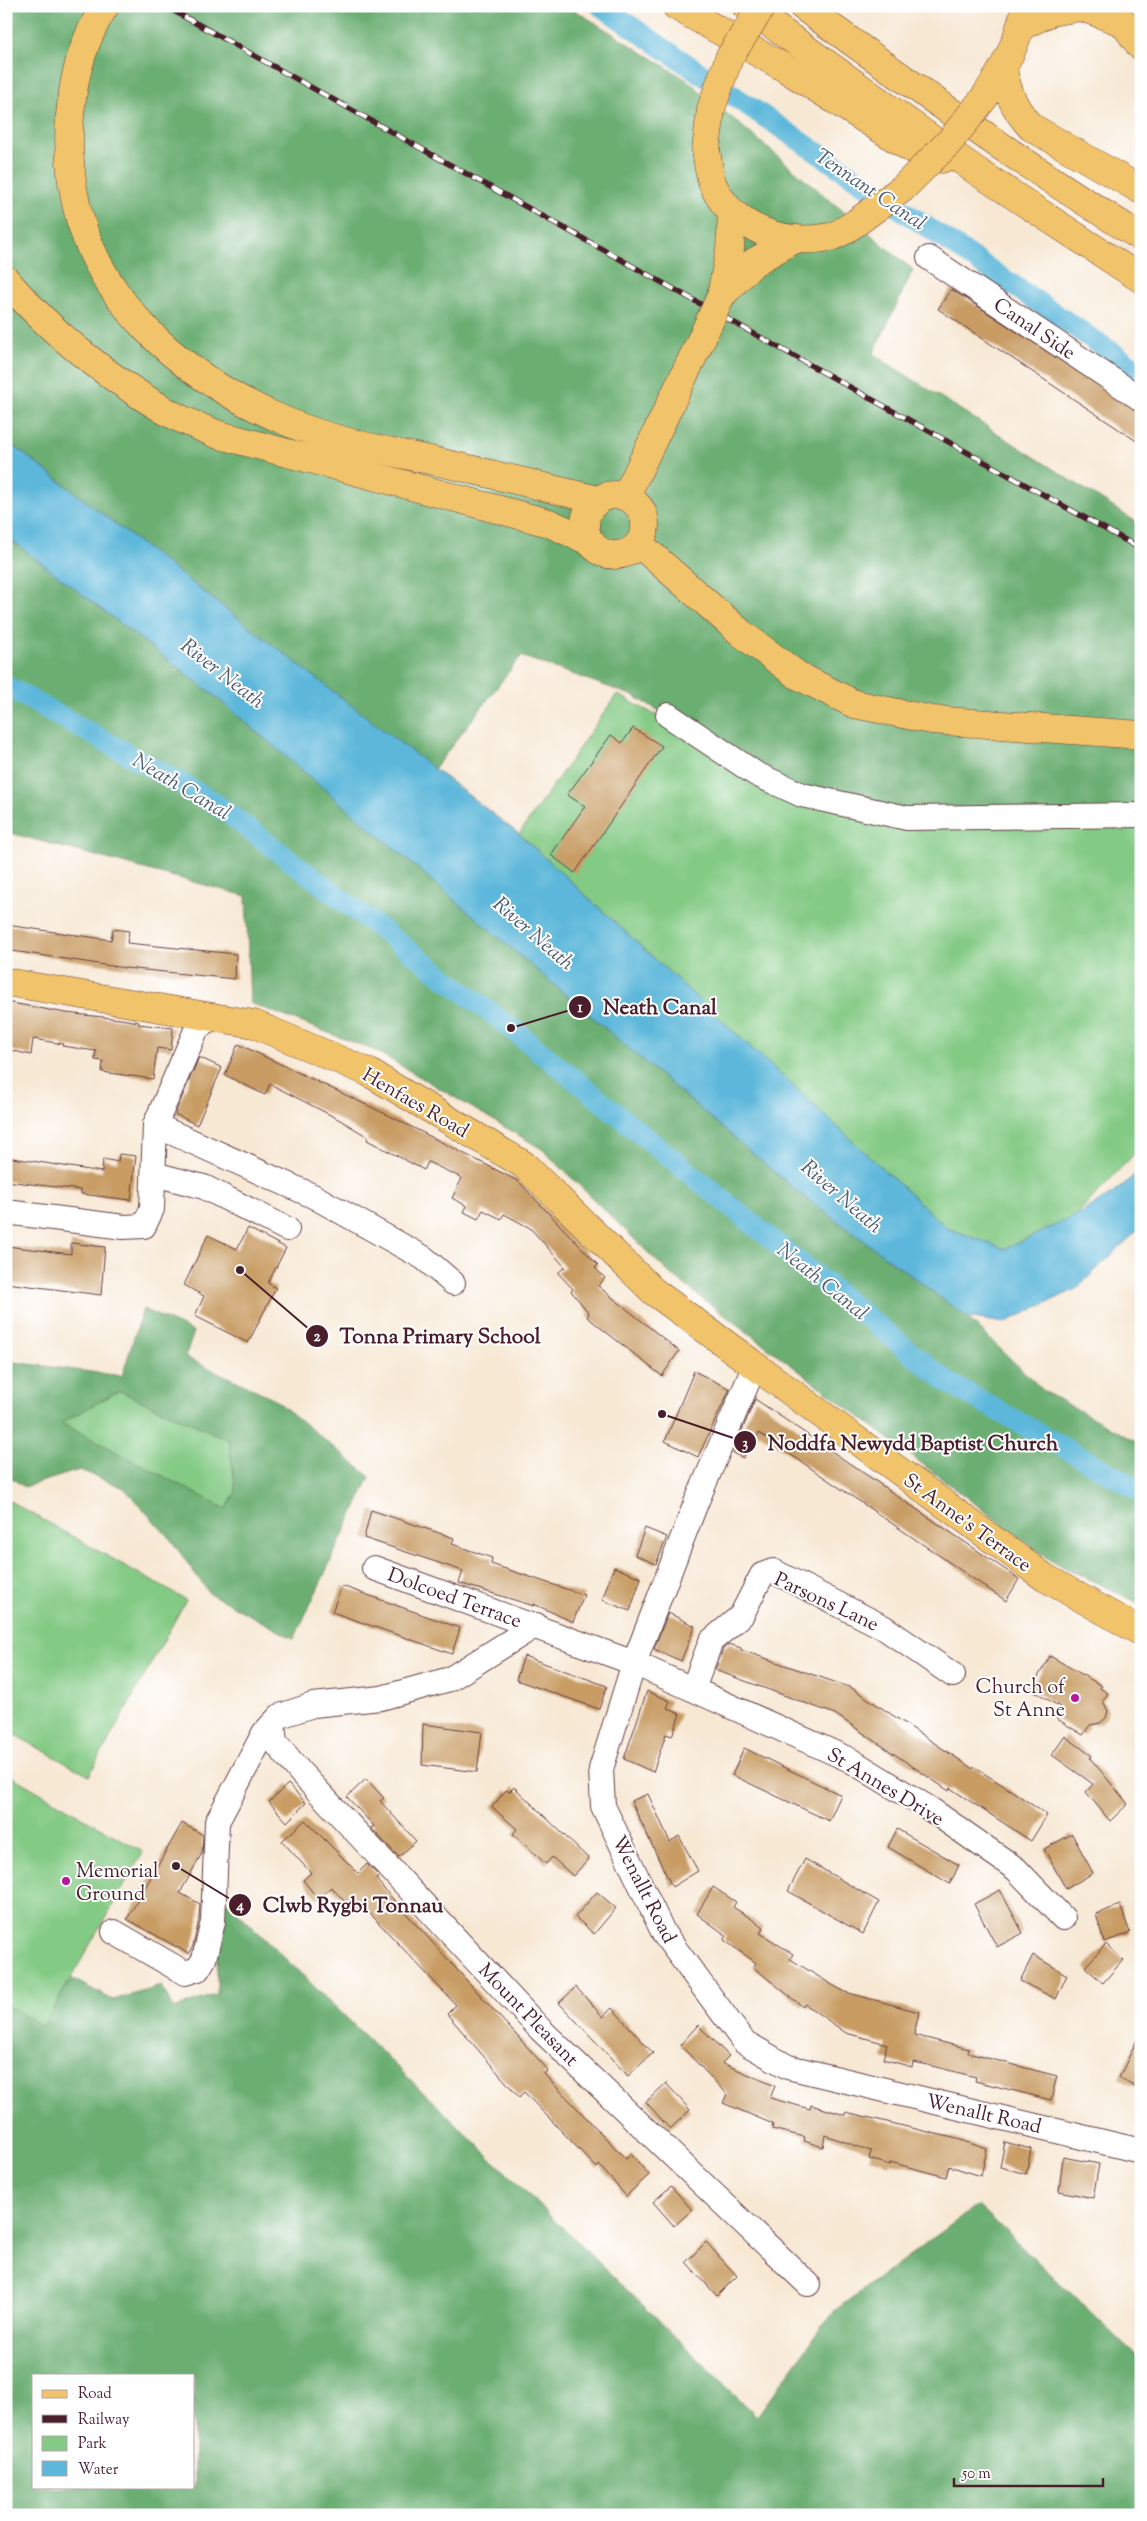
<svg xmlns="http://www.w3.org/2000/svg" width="1147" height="2521" viewBox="0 0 1147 2521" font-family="'Sorts Mill Goudy',serif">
<rect width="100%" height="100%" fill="#fff"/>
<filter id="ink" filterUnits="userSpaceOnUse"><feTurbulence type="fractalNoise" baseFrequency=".02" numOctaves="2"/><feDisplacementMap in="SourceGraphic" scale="10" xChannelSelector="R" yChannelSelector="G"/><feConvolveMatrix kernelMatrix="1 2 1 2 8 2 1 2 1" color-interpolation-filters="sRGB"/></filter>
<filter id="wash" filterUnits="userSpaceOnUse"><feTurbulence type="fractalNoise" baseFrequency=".0096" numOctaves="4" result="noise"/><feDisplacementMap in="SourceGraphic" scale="20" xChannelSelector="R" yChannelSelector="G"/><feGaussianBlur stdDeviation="1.12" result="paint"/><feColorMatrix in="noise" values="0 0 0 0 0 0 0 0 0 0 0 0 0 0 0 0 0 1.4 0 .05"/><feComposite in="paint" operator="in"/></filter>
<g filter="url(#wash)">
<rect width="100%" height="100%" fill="#f7e8d4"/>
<g fill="#83ca84" stroke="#667458">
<path d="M617,694L802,795L1141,815V1147L1075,1216L1005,1249L947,1228L519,834Z"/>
<path d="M119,1390L229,1440L236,1492L226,1509L61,1423Z"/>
<path d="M6,1499L186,1600L89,1776L6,1730Z"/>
<path d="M6,1773L143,1852L43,2027L6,2005Z"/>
</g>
<g fill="#6aae72" stroke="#5a664e" fill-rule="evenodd">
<path d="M6,6H568L687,80L913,270L873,354L1141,525V815L907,818L802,795L634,696L521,656L434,769L6,440Z"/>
<path d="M6,536L210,692L798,1192L967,1317L1045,1392L1141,1444V1604L1051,1561L669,1273L542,1149L376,1051L250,1003L246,896L6,832Z"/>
<path d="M143,1309L194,1332L185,1357L273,1398L370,1477L294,1639L209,1593L171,1540L124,1488L80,1470L24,1487L6,1474V1361L122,1376ZM119,1391L229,1440L236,1492L226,1509L61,1423Z"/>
<path d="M225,1900L757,2416L834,2311L978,2205L1141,2360V2515H6V2005L43,2026L71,1978L113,2000L162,1986L173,2009L217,1994V1922ZM34,2375H194V2487H34Z"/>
</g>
<path fill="#5cb7da" stroke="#536b82" d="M6,440L519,834L947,1228L1005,1249L1075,1216L1115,1192L1141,1169V1227L1076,1289L1004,1323L967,1317L798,1192L210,692L6,536Z"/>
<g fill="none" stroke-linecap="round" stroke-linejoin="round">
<g stroke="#5cb7da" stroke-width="21">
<path d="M601,6L1141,372"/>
<path d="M6,686L212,801L511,1028L947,1382L1141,1491"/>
</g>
</g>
<g id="blocks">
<g fill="#c89c63">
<path d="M951,289L1141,413V444L938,309Z"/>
<path d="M633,728L662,746L575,873L551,855L585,806L567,795L611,735L622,743Z"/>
<path d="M6,925L111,940L113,929L129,931L127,943L236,954L235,979L125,968L6,950Z"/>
<path d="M6,1002L66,1013L121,1019L139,1022L138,1024L173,1028L171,1050L157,1048L153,1079L102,1072L103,1061L95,1060L96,1051L62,1046L63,1044L33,1039L31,1055L6,1049Z"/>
<path d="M238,1044L392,1117L518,1181L598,1265L595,1268L605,1278L598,1286L679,1351L662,1376L587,1317L589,1313L571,1291L573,1289L558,1273L565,1267L530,1228L504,1214L501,1219L483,1210L478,1219L464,1212L467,1206L452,1198L462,1178L428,1162L424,1170L367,1140L368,1137L340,1120L270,1084L265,1095L225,1075Z"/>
<path d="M199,1057L222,1068L197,1125L175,1114Z"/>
<path d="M119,1154L136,1156L131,1200L81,1194V1190L6,1181V1157L102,1172L103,1159L118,1162Z"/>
<path d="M248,1228L286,1248L268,1283L276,1288L248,1343L195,1316L204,1296L184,1285L208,1235L237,1249Z"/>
<path d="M71,1243L105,1247L101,1295L6,1283L7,1246L71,1254Z"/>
<path d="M694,1371L730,1389L698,1457L665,1441Z"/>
<path d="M755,1399L1019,1579L1006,1601L759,1433L743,1458L733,1452Z"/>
<path d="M371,1510L454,1538L452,1544L492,1558L491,1564L584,1595L573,1622L534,1604V1606L459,1583L463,1571L364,1538Z"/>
<path d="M645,1528L667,1537L656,1564L635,1555Z"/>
<path d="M614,1567L641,1578L630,1611L602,1600Z"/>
<path d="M342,1586L460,1628L452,1654L332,1612Z"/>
<path d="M668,1613L695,1626L681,1661L654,1649Z"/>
<path d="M729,1644L741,1648V1650L852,1688L973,1769L974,1767L1015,1793L1047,1815L1031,1841L950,1788L949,1791L835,1714L715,1670L723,1649Z"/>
<path d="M524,1656L607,1686L599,1709L516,1680Z"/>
<path d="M1050,1656L1102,1686L1100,1688L1108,1693L1103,1701L1108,1711L1106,1718L1100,1723L1090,1725L1083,1735L1054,1717L1060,1707L1031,1689Z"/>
<path d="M647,1691L670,1701L667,1708L680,1714L672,1736L666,1734L653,1772L624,1759Z"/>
<path d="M423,1724L482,1732L477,1772L422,1765Z"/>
<path d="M1065,1736L1092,1756L1090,1758L1128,1804L1110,1821L1086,1792L1093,1784L1052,1755Z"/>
<path d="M744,1748L841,1795L829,1821L732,1775Z"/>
<path d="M366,1779L384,1798L380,1801L416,1841L399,1857L371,1828L374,1826L347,1797Z"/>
<path d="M288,1784L306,1803L287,1822L269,1802Z"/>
<path d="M514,1787L589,1859L573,1876L552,1857L546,1864L513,1834L517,1829L492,1807L506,1790L509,1792Z"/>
<path d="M648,1794L670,1842L679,1836L698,1871L672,1887L631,1801Z"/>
<path d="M305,1820L358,1873L367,1864L379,1876L376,1879L384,1889L548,2070L544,2074L626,2159L631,2154L649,2175L626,2196L599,2165L597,2168L524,2092L519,2097L447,2014L456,2005L362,1905L355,1912L331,1887L318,1899L303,1880L311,1873L282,1841Z"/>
<path d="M182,1823L203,1835L202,1853L180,1893L200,1904L199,1920L193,1946L189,1954L127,1919Z"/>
<path d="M897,1829L959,1865L950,1884L888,1847Z"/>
<path d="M1072,1834L1093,1873L1066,1889L1044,1849Z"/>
<path d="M805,1859L879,1902L863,1934L788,1891Z"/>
<path d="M713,1887L736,1902L733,1907L764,1927L760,1933L793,1954L790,1959L829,1983L845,1992L919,2012L914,2035L969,2049L968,2053L1057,2076L1051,2100L975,2081L976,2077L924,2064L913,2062L912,2067L883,2059L887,2044L846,2033L805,2004L803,2007L753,1967L756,1963L724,1940L727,1936L697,1914Z"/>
<path d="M1000,1890L1023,1933L997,1947L974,1904Z"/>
<path d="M597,1892L616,1908L594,1934L575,1917Z"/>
<path d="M1120,1905L1130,1933L1104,1942L1096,1914Z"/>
<path d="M1106,1944L1123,1960L1103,1983L1085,1967Z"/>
<path d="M1033,1955L1067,1975L1056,1999L1020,1981Z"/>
<path d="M576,1987L603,2017L612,2008L653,2053L628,2076L559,2003Z"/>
<path d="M698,2025L729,2056L722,2063L775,2086L770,2098L810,2109L811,2105L845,2115L846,2112L957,2139L987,2149L981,2176L949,2166L946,2177L890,2162V2165L869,2159L871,2151L825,2135L823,2147L804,2141L805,2137L772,2129L773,2124L723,2103L727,2094L680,2045Z"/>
<path d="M1141,2031V2090L1119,2078Z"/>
<path d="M666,2083L690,2110L670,2129L646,2102Z"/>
<path d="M1005,2142L1031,2149L1026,2174L1000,2167Z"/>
<path d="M1063,2157L1099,2164L1093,2198L1059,2191Z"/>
<path d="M671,2186L692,2210L674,2226L653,2202Z"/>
<path d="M706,2242L737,2276L717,2296L686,2262Z"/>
</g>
</g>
</g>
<g filter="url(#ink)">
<use href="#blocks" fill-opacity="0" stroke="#643d44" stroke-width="1"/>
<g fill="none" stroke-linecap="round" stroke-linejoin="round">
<g stroke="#643d44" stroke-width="26">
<g id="minor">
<path d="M929,258L1141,399"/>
<path d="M668,715L756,774L802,795L907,818L1141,815"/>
<path d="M155,1125L313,1196L424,1258L453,1283"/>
<path d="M154,1174L204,1187L287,1229"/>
<path d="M6,1212L124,1227L144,1226L152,1209L155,1125L197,1028L214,1016"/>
<path d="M755,1365L696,1503L634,1663L601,1769L603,1806L664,1934L744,2042L788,2067L1141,2151"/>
<path d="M374,1568L634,1663L850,1760L930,1809L1016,1869L1063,1918"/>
<path d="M693,1689L711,1641L741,1616L762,1575L773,1571L883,1627L953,1675"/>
<path d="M273,1725L275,1742L301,1773L540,2029L808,2284"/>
<path d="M114,1932L185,1973L198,1969L204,1959L213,1922L217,1822L264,1733L280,1716L313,1705L381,1698L450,1679L536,1625"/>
</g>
</g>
<g stroke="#643d44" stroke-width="29">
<g id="major">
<path d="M1113,9L1141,47"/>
<path d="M1021,26L1051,12L1081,7L1124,23"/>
<path d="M984,98C1005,67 1016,46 1025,10"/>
<path d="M706,150C708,161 709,177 714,187C735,230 785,246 830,237C839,235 849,227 857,222"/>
<path d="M721,296L754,262L793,240"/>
<path d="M721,296L730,249L732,212"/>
<circle cx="615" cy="525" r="30"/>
<path d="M626,496L701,340"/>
<path d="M639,544L741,633L797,675L854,704L932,720L1141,735"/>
<path d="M6,982L254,1024L368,1072L524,1165L653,1291L1044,1577L1141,1632"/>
</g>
</g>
<g stroke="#643d44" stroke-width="29">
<g id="highway">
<path d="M105,6C72,56 64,123 72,181C87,297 181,377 283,420C331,441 383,450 434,461C489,473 543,487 598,500"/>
<path d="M676,6L783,67L915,151L942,159"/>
<path d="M746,6L975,170L1141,279"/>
<path d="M802,6C913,86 1024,165 1141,237"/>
<path d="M1003,69C1008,93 1014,109 1031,127L1141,190"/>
<path d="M6,280C51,333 105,375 164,410C180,420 199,426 216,434L549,523L591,542"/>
</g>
</g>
<use href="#minor" stroke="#fff" stroke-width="24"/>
<use href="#major" stroke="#f1c36a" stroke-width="28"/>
<use href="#highway" stroke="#f1c36a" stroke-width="28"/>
<g stroke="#4a1f2b" stroke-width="5.5">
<path id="rail" d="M165,6L1141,549"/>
</g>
<use href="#rail" stroke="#fff" stroke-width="4" stroke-dasharray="11" stroke-linecap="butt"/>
<g stroke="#643d44" stroke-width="29" stroke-linecap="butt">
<g id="major-bridge">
<path d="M706,150L711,109L729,58L762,6"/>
<path d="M857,222L903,188L950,141L984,98"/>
<path d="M701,340L721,296"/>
</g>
</g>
<use href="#major-bridge" stroke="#f1c36a" stroke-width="28"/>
</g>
</g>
<g fill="#b5179e" stroke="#fff" stroke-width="2">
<circle cx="1075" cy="1698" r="5"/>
<circle cx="66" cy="1881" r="5"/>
</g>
<g text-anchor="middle" stroke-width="4" stroke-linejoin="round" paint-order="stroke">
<g font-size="20" fill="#4a1f2b" stroke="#fff">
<text transform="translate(1035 328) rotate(34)" y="7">Canal Side</text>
<text transform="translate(416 1102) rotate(30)" y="7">Henfaes Road</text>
<text transform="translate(968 1522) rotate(36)" y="7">St Anne's Terrace</text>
<text transform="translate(455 1597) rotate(20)" y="7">Dolcoed Terrace</text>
<text transform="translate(827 1601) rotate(25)" y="7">Parsons Lane</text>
<text transform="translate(886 1786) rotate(31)" y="7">St Annes Drive</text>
<text transform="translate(645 1889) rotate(63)" y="7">Wenallt Road</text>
<text transform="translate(529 2014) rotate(46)" y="7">Mount Pleasant</text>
<text transform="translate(984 2113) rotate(13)" y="7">Wenallt Road</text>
</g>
<g font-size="20" fill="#4a1f2b" stroke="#fff" text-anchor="end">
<text x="1065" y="1693">Church of<tspan x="1065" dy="23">St Anne</tspan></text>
<text x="76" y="1877" text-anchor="start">Memorial<tspan x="76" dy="23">Ground</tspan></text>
</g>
<g font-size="21" font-style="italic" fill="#515c71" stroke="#fff">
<text transform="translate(871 189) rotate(34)" y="7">Tennant Canal</text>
<text transform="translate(223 673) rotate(38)" y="7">River Neath</text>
<text transform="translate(182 786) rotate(31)" y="7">Neath Canal</text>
<text transform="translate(534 933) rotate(41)" y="7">River Neath</text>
<text transform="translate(842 1196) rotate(41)" y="7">River Neath</text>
<text transform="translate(823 1281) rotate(39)" y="7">Neath Canal</text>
</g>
</g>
<path fill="none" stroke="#4a1f2b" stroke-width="2" d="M511 1028L580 1007M240 1270L317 1336M662 1414L745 1442M176 1866L240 1905"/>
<g fill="#4a1f2b" stroke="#fff" stroke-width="2">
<circle cx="511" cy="1028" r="5"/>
<circle cx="240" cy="1270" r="5"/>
<circle cx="662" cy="1414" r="5"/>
<circle cx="176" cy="1866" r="5"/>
<circle cx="580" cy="1007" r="12"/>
<circle cx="317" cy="1336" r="12"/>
<circle cx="745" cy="1442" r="12"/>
<circle cx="240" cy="1905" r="12"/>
</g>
<g font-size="15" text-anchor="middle" font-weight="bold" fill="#fff">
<text x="580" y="1012">1</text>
<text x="317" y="1341">2</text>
<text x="745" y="1448">3</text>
<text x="240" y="1910">4</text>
</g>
<g font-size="21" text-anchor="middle" font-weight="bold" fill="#4a1f2b" stroke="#fff" stroke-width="4" stroke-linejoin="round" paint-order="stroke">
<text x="660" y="1014">Neath Canal</text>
<text x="440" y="1343">Tonna Primary School</text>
<text x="913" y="1450">Noddfa Newydd Baptist Church</text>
<text x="353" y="1912">Clwb Rygbi Tonnau</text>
</g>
<rect width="1147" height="2521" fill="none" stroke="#fff" stroke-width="25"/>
<rect x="32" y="2374" width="162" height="115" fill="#ffffff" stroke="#b7a5aa"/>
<rect x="42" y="2390" width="25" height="8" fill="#f1c36a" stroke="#b7a5aa"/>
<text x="78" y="2398" font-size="15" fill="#4a1f2b">Road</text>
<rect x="42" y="2415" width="25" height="8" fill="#4a1f2b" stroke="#b7a5aa"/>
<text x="78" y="2424" font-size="15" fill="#4a1f2b">Railway</text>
<rect x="42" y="2436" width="25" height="15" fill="#83ca84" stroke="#b7a5aa"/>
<text x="78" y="2448" font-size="15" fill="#4a1f2b">Park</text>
<rect x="42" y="2461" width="25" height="15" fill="#5cb7da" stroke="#b7a5aa"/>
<text x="78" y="2474" font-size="15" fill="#4a1f2b">Water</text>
<path d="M954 2478v8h149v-8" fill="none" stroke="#4a1f2b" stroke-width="2.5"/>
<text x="962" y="2478" font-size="15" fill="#4a1f2b" stroke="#ffffff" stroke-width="4" paint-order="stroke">50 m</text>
</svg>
